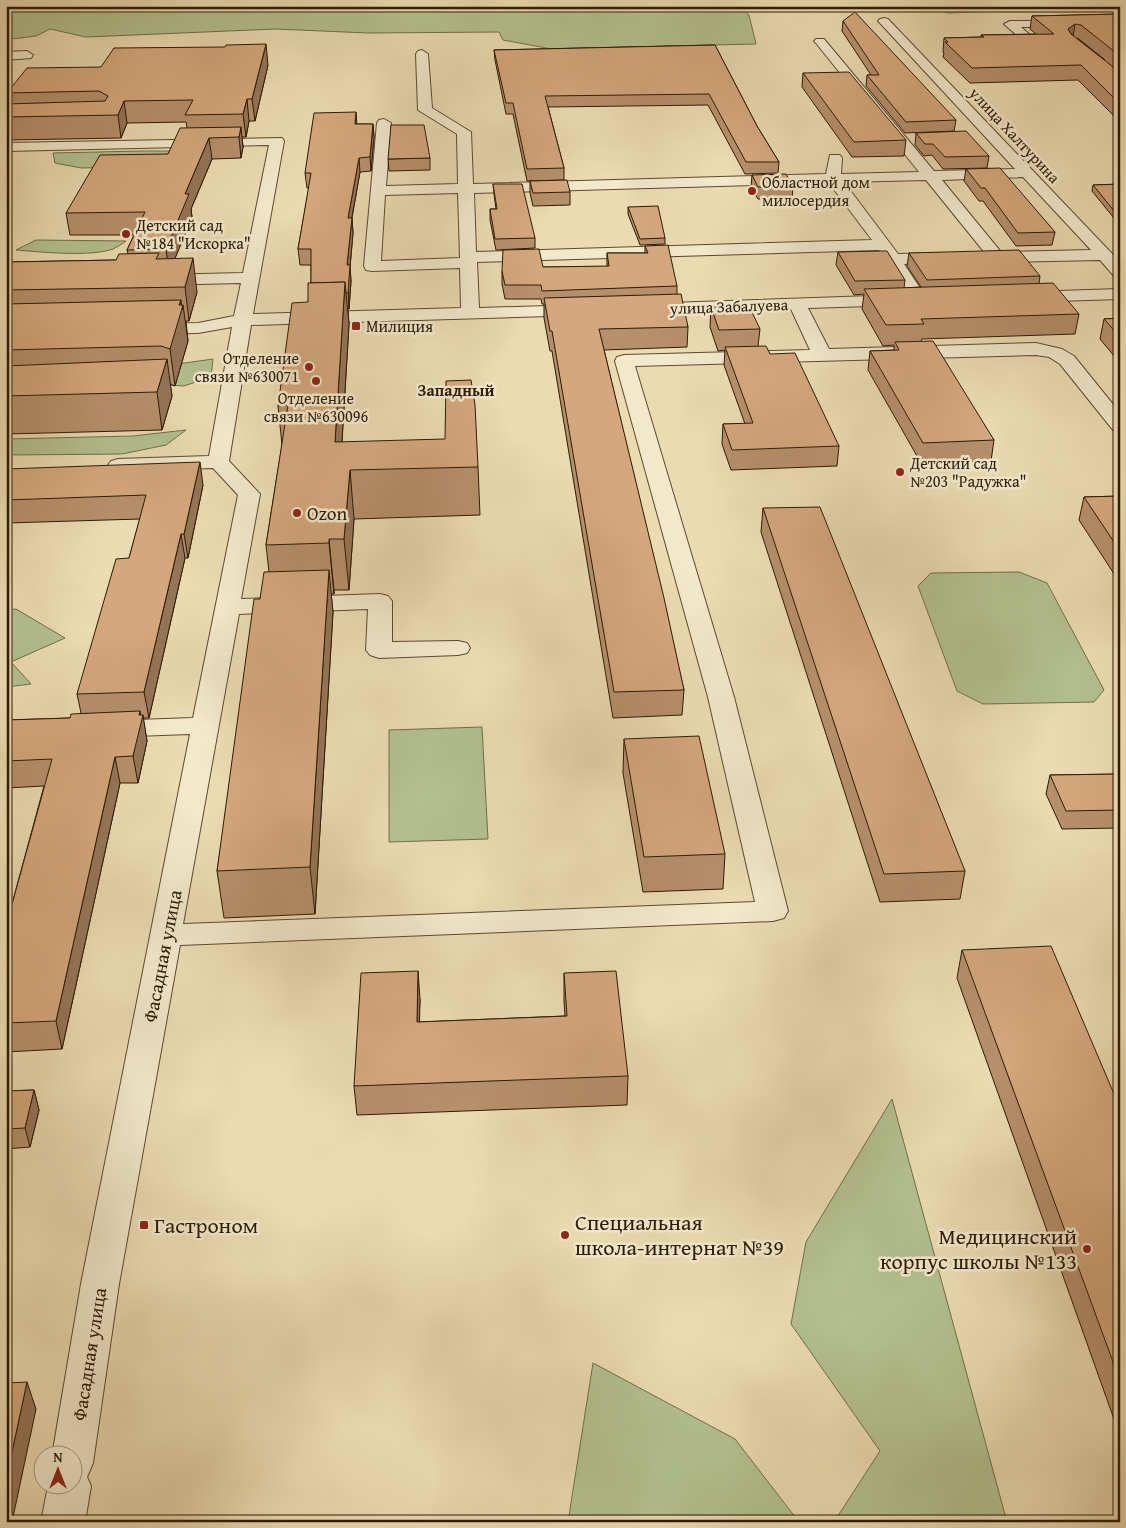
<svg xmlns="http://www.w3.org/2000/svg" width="1126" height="1528" viewBox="0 0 1126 1528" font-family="'Gentium Book Plus',serif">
<rect width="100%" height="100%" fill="#ebdbb1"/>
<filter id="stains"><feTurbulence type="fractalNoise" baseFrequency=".004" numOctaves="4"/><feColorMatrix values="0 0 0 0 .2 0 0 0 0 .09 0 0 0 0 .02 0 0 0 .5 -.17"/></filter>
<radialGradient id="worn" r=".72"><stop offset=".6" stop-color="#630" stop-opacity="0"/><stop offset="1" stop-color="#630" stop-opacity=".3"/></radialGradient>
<g fill="#b3c18f" stroke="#706e4a">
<path d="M6,6H739L749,15L756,44L552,49L503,40L499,32L368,33L276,29L86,37L50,29L36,36L12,39L6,37Z"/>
<path d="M761,6H1120V7L948,13L923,7L762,9Z"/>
<path d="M141,151H188L122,167L81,168L55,163L53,153Z"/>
<path d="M36,240L126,241C122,244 117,247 113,249C91,257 40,252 16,250Z"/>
<path d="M213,359L211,377L184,386L6,374L171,365Z"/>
<path d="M186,430L166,445L122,454L6,455V439L133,436Z"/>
<path d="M1019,572L1047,583L1104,690L1094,702L983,704L957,691L918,586L931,573Z"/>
<path d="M16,609L65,638L11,662L31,684L6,687V610Z"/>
<path d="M482,727L488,839L389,842V730Z"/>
<path d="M892,1099L1007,1522H834L880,1451L791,1324L806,1242Z"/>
<path d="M593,1363L735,1439L799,1522H568Z"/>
</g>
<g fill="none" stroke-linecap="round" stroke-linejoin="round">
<g stroke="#5c4a30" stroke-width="2">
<g id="minor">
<path d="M884,18L888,19L1120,262V277L1114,276L1100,260L997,262L981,260L979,257L985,253L926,180L844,182L898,254L944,253L950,255L952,258L950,261L944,263L904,264L928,300L925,304L919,305L913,304L879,250L477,262L479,308L581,305L587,306L590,310L587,314L581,315L251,325L229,461L260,494L241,599L380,594L388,596L392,601V642L458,641L467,643L470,648L467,653L458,655L379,658L370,655L366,650L368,609L239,614L183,924L755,902L708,697L615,361L617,357L624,355L810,350L791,309L646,313L640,312L637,308L640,304L901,295L907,296L910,300L907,304L901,305L808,308L829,349L1036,343L1062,349L1074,356L1120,413V432L1113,430L1060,364L1049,357L1036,355L635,366L734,697L788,911L784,918L773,921L180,945L119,1284L93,1463L87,1477L91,1486L85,1522H41L48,1486H72V1456H52L81,1284L190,734L108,737L99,735L95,729L99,723L108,721L193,718L238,495L213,468L118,471L111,469L108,465L111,461L118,459L209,456L232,327L198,333L150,334L144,333L141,329L144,325L150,324L198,323L234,316L241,283L157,285L151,284L149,280L151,276L157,275L243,273L269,145L6,151V143L282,138L284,141L253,314L461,308L460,268L372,271L366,270L364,266L377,123L379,120L384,119L391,123L386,186L458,184L457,134L418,110L416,54L418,51L422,50L428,54L432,108L471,132L473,184L826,174L830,155H840L842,158L841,174L919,172L816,43L814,41L816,39H824L934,171L1015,169L880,23L878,21L880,19ZM1023,177L1091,250L1001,252L942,180ZM829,183L872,240L476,252L474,193ZM458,193L460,258L381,261L385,195Z"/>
<path d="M1120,20V26L1021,27L1039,43L1033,47L1029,46L1004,24L1010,21Z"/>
<path d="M27,51L33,55L31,58L6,60V52Z"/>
<path d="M1120,289V299L1026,302L1020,301L1017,297L1020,293L1026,292Z"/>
</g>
</g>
<use href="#minor" fill="#f2e8cc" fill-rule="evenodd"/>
</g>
<g fill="#b6906b" stroke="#2c1a05" fill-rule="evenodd">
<path d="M1120,14V119H1117L1078,80L970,83L943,57L944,53L943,52L944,38L981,37V35L1036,34L1030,29L1032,16ZM1077,38L1079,39L1105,60Z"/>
<path d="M843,21L956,120L954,131L905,133L866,86L867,75H871L842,31Z"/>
<path d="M715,45L757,126L779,162L778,173L745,174L708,105L548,107L564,168V180L527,181L513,114H506L495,60L494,50Z"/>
<path d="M268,65L255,121H249L246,137H242L243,147L241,158L212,159L191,209L192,217L175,258L197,292L189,321H186L188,341L175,386L170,384L172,396L162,430L6,434V262L116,260L128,254L127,250L134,235H70L66,213L168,154L187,128L186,122L127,123L121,138L6,140V104H9L7,93Z"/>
<path d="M803,73L906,140L904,156L852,157L802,87Z"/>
<path d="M357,124H373L374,137L371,171L360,172L352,218L353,233L350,267L351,281L349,309H348L349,324L342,442L478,467L480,515L354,519L349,590H334V594H331L333,612L315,914L224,918L217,871L260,599L269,572L266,545L282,445L278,406L308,302L311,283V265H300L298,249L309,188H307L305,173Z"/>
<path d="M916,133L989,156L987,168L943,169L932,155L924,156L915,145Z"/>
<path d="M430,158V170L389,171L388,159Z"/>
<path d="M966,169L1055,232L1052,245L1016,246L983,201H979L964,181Z"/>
<path d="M752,175L793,187L792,199H758L751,187Z"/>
<path d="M530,181L570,192V205L533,206L530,193Z"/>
<path d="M493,184L535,238V248L496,250L490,220V209H496L494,194Z"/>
<path d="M1120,184V223H1118L1092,191L1093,185Z"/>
<path d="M628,207L665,238V244L640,245L628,214Z"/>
<path d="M645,246L677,286V294L688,327L687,347L604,350L684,690L682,715L613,718L552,351H550L544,318V304H542L541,299H505L502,284V271L543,267H607V253H645Z"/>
<path d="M838,252L905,280L904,288L921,287L907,266L909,253L1040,276L1039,284L1079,314L1075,334L922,339L921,341L994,440L991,461L921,463L868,370L870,351L894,350V345L883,346L862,309L864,294L854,295L836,265Z"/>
<path d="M711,307L760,329L758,346L770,354L839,446L837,466L731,470L722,444L723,424H745L724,365L725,350L718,351L710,327Z"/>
<path d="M1120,318V363L1100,339L1104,319Z"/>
<path d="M6,469L203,485L188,558H185L149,718H143L147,741L138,783H120L62,1049L6,1052V926L44,786L6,788V720L70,718L81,713L77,694L129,558L140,519L6,523Z"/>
<path d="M1120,496V583L1079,520L1084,497Z"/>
<path d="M763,508L965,871L960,899L880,902L761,532Z"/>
<path d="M624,739L725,854L723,889L643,892L623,773Z"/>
<path d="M1120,774V828L1062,829L1046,794L1050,775Z"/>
<path d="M962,950L1120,1108V1436L957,978Z"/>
<path d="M564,973L628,1076L627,1105L357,1115L354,1086L420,999L419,1022L565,1016L564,1001Z"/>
<path d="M34,1090L39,1110L30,1147L6,1149V1091Z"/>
</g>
<g fill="#947557" stroke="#2c1a05">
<path d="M1075,24L1073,37L1068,29Z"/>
<path d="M266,44L268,65L255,121L252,99Z"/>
<path d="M247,99L249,121L246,137L243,114Z"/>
<path d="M124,101L127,123L121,138L118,115Z"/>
<path d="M356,112L357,125L355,124Z"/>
<path d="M373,124L374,137L371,171L370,157Z"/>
<path d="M241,127L243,147L241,158L239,137Z"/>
<path d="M209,138L212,159L191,209L192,217L169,273L166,249L185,194Z"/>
<path d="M359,158L360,172L349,233L348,218Z"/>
<path d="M352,218L353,233L350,267L351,281L349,309L347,265Z"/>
<path d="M193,258L197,292L189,321L185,287Z"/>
<path d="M345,282L349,324L339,490L335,442Z"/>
<path d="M181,300L182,310L183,305L188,341L175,386L170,349Z"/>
<path d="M167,359L172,396L162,430L157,392Z"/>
<path d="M200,462L203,485L188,558L184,534Z"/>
<path d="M350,470L354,519L349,590L344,539Z"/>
<path d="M181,534L185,558L149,718L144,692Z"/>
<path d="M329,539L334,590V594L329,543Z"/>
<path d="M329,570L333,612L315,914L310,867Z"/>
<path d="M140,711L141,721L143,715L147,741L138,783L133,756Z"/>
<path d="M115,757L120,783L62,1049L56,1021Z"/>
<path d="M418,971L420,999L419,1050L417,1022Z"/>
<path d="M34,1090L39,1110L30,1147L25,1128Z"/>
<path d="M27,1382L36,1409L12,1522H6V1480Z"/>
</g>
<g fill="#d4a77c" stroke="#2c1a05">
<path d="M855,12L956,120L906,122L867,75H879L843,21Z"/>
<path d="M1120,14V56L1081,25L1075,24L1068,29L1071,34L1117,70H1120V104L1081,65L972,68L945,42H948L944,38L984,37L981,35L1054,34L1032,16Z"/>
<path d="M266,44L252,99H247L243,114L185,115L193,100L124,101L118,115L6,117V104L105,101L108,96L99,91L7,93L27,68L101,67L114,48L225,47L226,45Z"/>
<path d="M715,45L757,126L779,162H746L709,94L545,96L564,168L527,169L513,103H506L494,50Z"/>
<path d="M849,72L906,140L854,142L803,73Z"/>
<path d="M356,112L355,124H373L370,157L359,158L348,218H352L347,265H350L348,293H346L345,282L311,283V249H298L311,173H305L314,113Z"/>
<path d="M391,125H424L430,158L388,159Z"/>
<path d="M241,127L239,137L209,138L185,194H189L166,249L127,250L145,212L66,213L100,155L168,154L180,128Z"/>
<path d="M966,131L989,156L945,157L933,144H925L916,133Z"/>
<path d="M1000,168L1055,232L1018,233L985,188H981L966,169Z"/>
<path d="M786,174L793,187H758L752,175Z"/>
<path d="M567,180L570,192L533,193L530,181Z"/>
<path d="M493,184H522L535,238L495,239L490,209H497Z"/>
<path d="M1120,184V217H1119L1093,185Z"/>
<path d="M658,206L665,238L640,239L628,207Z"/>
<path d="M668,245L677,286L542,291L541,285H505L502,271L503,250L539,249L543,267L609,266L607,253H648L645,246Z"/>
<path d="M1019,250L1040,276L927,280L909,253Z"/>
<path d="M881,251H887L905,280L855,281L838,252Z"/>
<path d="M159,253L156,259L193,258L185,287L6,290V262L116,260L119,254Z"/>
<path d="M345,282L335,442L445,439L446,381L471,380L475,405L478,467L350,470L344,539H329V543L266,545L288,405L278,406L292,303L308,302V283Z"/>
<path d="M1053,283L1079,314L921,319L924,324L886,325L864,289Z"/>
<path d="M681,294L688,327L599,329L664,598L684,690L614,692L552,331H550L544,298Z"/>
<path d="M181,300L179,305H183L170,349L161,346L6,350V304Z"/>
<path d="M749,306L760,329L719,330L711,307Z"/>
<path d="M1120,318V337L1104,319Z"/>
<path d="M933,341L994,440L923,443L870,351L899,350L895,342Z"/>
<path d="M766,346L770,354L795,353L839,446L732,450L723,424L753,423L725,347Z"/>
<path d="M167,359L157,392L6,396V366Z"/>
<path d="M200,462L184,534H181L144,692L77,694L116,559L129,558L146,495L6,500V469Z"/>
<path d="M1120,496V551L1084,497Z"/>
<path d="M820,507L965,871L884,874L763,508Z"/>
<path d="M329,570L310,867L217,871L254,599H260L264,572Z"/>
<path d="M140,711L139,715H143L133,756L115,757L56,1021L6,1023V926L52,759L6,761V720L70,718L71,714Z"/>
<path d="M699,736L725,854L644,857L624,739Z"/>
<path d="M1120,774V810L1066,811L1050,775Z"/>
<path d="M1051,946L1120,1108V1381L962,950Z"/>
<path d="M418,971L417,1022L567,1016L564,973L616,971L628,1076L354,1086L361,973Z"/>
<path d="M34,1090L25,1128L6,1129V1091Z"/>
<path d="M27,1382L6,1480V1383Z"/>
</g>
<g fill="#8f2418" stroke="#f2e8cc" stroke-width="2">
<circle cx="752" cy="191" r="5"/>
<circle cx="126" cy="234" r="5"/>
<rect x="351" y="321" width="10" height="10" rx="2.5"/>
<circle cx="309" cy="367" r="5"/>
<circle cx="316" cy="381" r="5"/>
<circle cx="900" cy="472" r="5"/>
<circle cx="297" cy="513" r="5"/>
<rect x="139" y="1220" width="10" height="10" rx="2.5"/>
<circle cx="565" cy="1235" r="5"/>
<circle cx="1087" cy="1249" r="5"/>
</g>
<g text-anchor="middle" stroke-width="5" stroke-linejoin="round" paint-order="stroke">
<g font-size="16" fill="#2c1a05" stroke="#f2e8cc">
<text transform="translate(1015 135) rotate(47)" y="6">улица Халтурина</text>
<text transform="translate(729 306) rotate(-2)" y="6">улица Забалуева</text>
</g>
<g font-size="16" fill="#2c1a05" stroke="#f2e8cc" text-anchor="start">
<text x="762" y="188">Областной дом<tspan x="762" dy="18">милосердия</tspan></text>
<text x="136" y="231">Детский сад<tspan x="136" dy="18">№184 "Искорка"</tspan></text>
<text x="366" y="332">Милиция</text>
<text x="299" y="364" text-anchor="end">Отделение<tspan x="299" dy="18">связи №630071</tspan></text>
<text x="316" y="404" text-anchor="middle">Отделение<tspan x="316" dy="18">связи №630096</tspan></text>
<text x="910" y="469">Детский сад<tspan x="910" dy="18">№203 "Радужка"</tspan></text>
</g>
<g font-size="16" font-weight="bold" fill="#2c1a05" stroke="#f2e8cc">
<text x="456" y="396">Западный</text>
</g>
<g font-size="19" fill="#2c1a05" stroke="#f2e8cc" text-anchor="start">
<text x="307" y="520">Ozon</text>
</g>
<g font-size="19" fill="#2c1a05" stroke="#f2e8cc">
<text transform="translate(162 956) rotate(-79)" y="7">Фасадная улица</text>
<text transform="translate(89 1354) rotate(-81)" y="7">Фасадная улица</text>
</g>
<g font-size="22" fill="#2c1a05" stroke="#f2e8cc" text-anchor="start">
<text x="575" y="1230">Специальная<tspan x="575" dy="25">школа-интернат №39</tspan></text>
<text x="154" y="1233">Гастроном</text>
<text x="1077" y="1244" text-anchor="end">Медицинский<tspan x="1077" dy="25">корпус школы №133</tspan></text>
</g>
</g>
<rect width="1126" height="1528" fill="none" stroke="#ebdbb1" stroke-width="25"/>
<rect x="8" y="8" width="1111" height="1513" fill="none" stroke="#2c1a05" stroke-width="2.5"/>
<rect x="12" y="12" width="1101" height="1503" fill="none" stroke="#2c1a05"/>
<g transform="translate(58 1470)"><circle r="24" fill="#f2e8cc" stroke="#a3967c"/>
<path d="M0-4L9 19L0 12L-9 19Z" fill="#8f2418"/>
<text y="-8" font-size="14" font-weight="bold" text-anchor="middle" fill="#2c1a05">N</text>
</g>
<rect width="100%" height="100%" filter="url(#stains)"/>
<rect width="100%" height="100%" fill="url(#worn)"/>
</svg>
